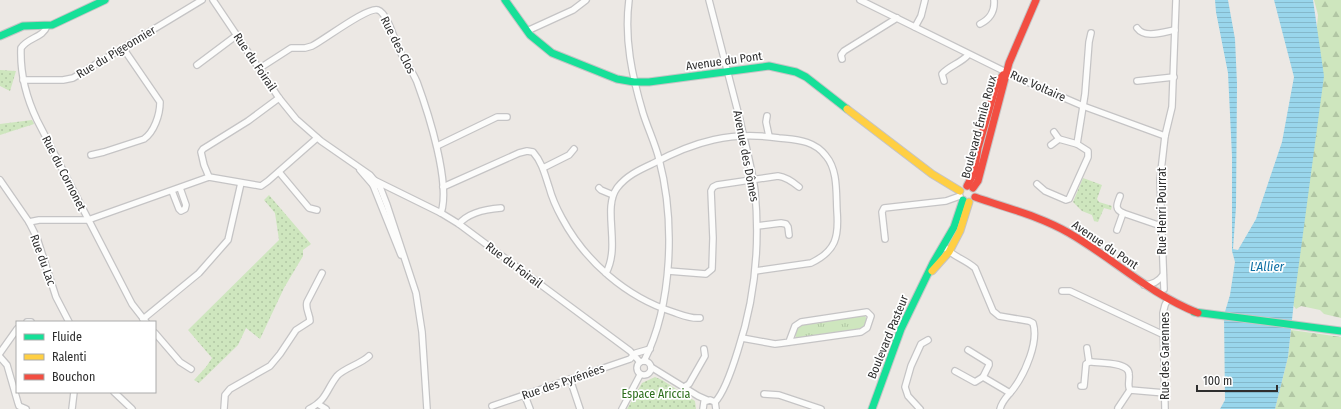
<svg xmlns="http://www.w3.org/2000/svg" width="1341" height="409" viewBox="0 0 1341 409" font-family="'Fira Sans Condensed',sans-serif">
<defs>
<pattern id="grass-tufts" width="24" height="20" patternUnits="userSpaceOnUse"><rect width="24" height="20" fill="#cee6be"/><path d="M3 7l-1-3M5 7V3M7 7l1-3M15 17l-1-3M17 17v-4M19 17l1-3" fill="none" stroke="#b1c6a4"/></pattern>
<pattern id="forest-firs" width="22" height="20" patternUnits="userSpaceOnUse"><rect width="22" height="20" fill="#cee6be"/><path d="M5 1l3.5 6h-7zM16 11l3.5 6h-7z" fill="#b1c6a4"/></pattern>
<pattern id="park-dots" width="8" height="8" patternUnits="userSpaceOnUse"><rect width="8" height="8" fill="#cee6be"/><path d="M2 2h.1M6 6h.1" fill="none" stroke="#b1c6a4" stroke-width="1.8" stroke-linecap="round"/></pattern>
<pattern id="water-rules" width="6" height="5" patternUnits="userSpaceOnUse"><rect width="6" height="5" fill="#99d6ec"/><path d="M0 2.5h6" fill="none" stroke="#84b8cb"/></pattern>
</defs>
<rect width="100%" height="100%" fill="#ece8e4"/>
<path fill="url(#grass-tufts)" d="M864,315L867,319L865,327L860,329L797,339L795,335L797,328L802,325Z"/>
<g fill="url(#forest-firs)">
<path d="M1314,0H1341V318L1324,314L1320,310L1301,306L1296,309L1292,304L1318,15Z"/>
<path d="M1291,330L1341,337V409H1275L1288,357Z"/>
</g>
<g fill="url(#park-dots)">
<path d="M0,70L16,71L10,91L0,86Z"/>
<path d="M32,120L34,124L0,135V124Z"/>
<path d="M1083,178L1102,185L1097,199L1099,202L1112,206L1111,210L1104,208L1098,222L1094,221L1092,215L1082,211L1073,202Z"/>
<path d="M269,195L311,244L303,250V256L284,288L260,339L246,328L238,345L199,383L194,380L206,367L212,358L188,330L279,240L275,213L264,200Z"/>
<path d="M655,377L662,380L695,401L696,409H627L642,383Z"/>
</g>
<path fill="url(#water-rules)" d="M1215,0H1228L1235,39L1237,84L1236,207L1233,249L1238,250L1256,219L1282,142L1294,77L1274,0H1313L1324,76L1294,301L1288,357L1275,409H1220L1225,400L1224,315L1230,295L1235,262L1232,251V156L1228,73L1216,12Z"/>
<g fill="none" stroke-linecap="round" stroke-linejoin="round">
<g stroke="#c5c4c5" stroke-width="8">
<g id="street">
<path d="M213,0L279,98L296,119L321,141L370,175L380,187L387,205L416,293L422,332L427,409"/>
<path d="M629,0C624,39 632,76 643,113C648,129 655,143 659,159C675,220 673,304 644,361"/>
<path d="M709,0C719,40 730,80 740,120C745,143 752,168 755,191C760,245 755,299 738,350C734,363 724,393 715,402"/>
<path d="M860,0L1018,78L1083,106L1165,136"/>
<path d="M980,24C990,19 995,12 994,0"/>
<path d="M47,26C43,38 28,37 21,48C20,73 26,97 37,120L132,304L146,322"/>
<path d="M915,27L921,16L925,0"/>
<path d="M1137,28C1145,39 1163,32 1175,30"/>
<path d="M527,31L573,10L586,0"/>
<path d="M842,59L841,55L844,51L897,18"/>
<path d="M197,65L237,35"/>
<path d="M260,68L291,48H305L312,46C324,40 368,6 378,10C387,13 394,38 398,47C403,59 412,70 417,82C428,112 451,183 441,213"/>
<path d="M23,80H63L73,78L202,0"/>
<path d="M944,81L942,74C949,66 961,63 968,55"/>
<path d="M1137,81L1174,77"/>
<path d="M767,116L766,122L769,136"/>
<path d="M1054,132L1059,139L1077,144"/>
<path d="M1051,145L1059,139"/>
<path d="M437,146L497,117H507"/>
<path d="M91,155L104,152L144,139C154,132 160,115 160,102L123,48"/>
<path d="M543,168L569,155L574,149"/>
<path d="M360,170L373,185L376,186"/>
<path d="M279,172L309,208L317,210"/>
<path d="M209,177L204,165L201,152L203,149L248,121L279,98"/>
<path d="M0,180L29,222L37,238L56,297L69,322"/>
<path d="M374,180L441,213L459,224L630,351L640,362"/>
<path d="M1037,184L1045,191L1066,200L1069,199L1088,157V151L1077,144L1085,94L1089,42L1091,33"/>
<path d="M373,185L401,255"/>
<path d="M443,187L519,153L527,151L533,152C542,162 545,175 549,187C552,198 557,209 562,218C585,261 626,297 673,312C682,315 690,319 700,318"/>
<path d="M599,188L601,190L613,195"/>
<path d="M172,191L179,209L181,211L185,209L186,205L180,188"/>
<path d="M1120,196C1117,204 1114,209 1123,213"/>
<path d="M29,222L39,220H88L209,177L261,186L268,181L317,138"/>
<path d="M459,224C468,213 487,209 501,208"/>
<path d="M757,226L781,223L786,224L788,227L789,235"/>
<path d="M1117,230L1123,213L1161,226"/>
<path d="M885,239L882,212L884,208L946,201L960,196"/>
<path d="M943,246C955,258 963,258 975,268L993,311L999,316L1029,321L1033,323C1039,342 1025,373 1014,388C1009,395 1002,400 1000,409"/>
<path d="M668,271L706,274L712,269L713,238L711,191L713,187L717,185L778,176C786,177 793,182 799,187"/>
<path d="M606,273C621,245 602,209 617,188C626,176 639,170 652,164C695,141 731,131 779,138C797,140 814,140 826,156C838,170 836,193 837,211C839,237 836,251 811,263L755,271"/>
<path d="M1144,285C1153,284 1158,282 1163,275"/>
<path d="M1164,289L1160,180L1165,136L1172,107L1176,0"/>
<path d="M1062,291H1070L1164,335"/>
<path d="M143,319L199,273L228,240L241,183"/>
<path d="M27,322H31"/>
<path d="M155,333L180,362L191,369"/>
<path d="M742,338L775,344L783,343L861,332L867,328L871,316L867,312L801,322L795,326L789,342"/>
<path d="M1087,348L1089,362"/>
<path d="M968,350L989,363V365L983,377"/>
<path d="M0,353L17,329"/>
<path d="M0,357L7,365L18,403L19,406L26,409"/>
<circle cx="644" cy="368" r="7"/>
<path d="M651,367L698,396L707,400"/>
<path d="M955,371L975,382L983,377L1010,393"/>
<path d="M570,379L580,409"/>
<path d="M1081,386H1084L1086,364L1089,362H1092C1101,363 1129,362 1129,374C1130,380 1127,385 1130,390L1165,393"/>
<path d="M684,387L689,384L705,356L704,349"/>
<path d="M114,392L132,409"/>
<path d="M764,394L779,395L821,409"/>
<path d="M525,396L530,409"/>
<path d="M318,404L326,409"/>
<path d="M492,406L630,359L636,353L650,349"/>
<path d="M1118,408L1130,390"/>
<path d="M72,409L74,392"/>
<path d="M224,409L225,395L230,389L270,366L280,354L296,330L310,321C310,314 305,309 307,302L322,273"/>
<path d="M309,409C327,400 326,390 337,376C344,368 361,364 369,356"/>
<path d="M622,409L640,375"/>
<path d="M703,409L704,402L710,400L715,402L716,409"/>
<path d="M920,409L908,396L905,387L911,366L921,344L928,340"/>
<path d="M1165,409L1163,313L1165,305L1166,303"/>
</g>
</g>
<g stroke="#c5c4c5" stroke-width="9">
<g id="fast">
<path d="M505,0L530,35L552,53L617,79L634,82H649L769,66L796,72L806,77L847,109"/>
<path d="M0,36L23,26L52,25L105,0"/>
<path d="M1194,312L1341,331"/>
<path d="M872,409L901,329L933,263L954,227L963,200"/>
</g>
</g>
<g stroke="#c5c4c5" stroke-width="9">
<g id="slow">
<path d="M847,109L932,174L960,191"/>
<path d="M932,271L949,252L960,231L969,202"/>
</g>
</g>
<g stroke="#c5c4c5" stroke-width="9">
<g id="jam">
<path d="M967,186L974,173L978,148L996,86L1003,75"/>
<path d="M973,188L978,181L1009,63L1036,0"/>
<path d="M975,197C1006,208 1040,216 1069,233C1114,259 1148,293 1198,313"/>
</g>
</g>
<use href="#street" stroke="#fcfcfb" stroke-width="5.5"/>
<use href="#fast" stroke="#16e098" stroke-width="7"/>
<use href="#slow" stroke="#ffcf43" stroke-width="7"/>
<use href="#jam" stroke="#f24e42" stroke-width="7"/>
</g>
<g text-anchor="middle" stroke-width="3.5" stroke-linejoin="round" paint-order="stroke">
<g font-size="12" fill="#2e2e2e" stroke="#fff">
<text transform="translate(398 45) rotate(63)" y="4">Rue des Clos</text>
<text transform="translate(116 52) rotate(-31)" y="4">Rue du Pigeonnier</text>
<text transform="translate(724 61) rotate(-8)" y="4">Avenue du Pont</text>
<text transform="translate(255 62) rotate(56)" y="4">Rue du Foirail</text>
<text transform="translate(1038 86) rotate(24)" y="4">Rue Voltaire</text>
<text transform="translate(979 127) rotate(-75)" y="4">Boulevard Émile Roux</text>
<text transform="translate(746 156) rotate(79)" y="4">Avenue des Dômes</text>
<text transform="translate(64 173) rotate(63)" y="4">Rue du Cornonet</text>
<text transform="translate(1162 211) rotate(-90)" y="4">Rue Henri Pourrat</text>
<text transform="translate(1105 245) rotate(34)" y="4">Avenue du Pont</text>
<text transform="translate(43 260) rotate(70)" y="4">Rue du Lac</text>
<text transform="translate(514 265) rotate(37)" y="4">Rue du Foirail</text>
<text transform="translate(888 337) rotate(-68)" y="4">Boulevard Pasteur</text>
<text transform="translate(1165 356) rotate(-90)" y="4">Rue des Garennes</text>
<text transform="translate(563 382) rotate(-19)" y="4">Rue des Pyrénées</text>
</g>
<g font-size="12" fill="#2c6e1b" stroke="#fff">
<text x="656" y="398">Espace Ariccia</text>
</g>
<g font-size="13" font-style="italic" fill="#0d6fa3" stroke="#fff">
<text x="1267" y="271">L'Allier</text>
</g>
</g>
<rect x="16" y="321" width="140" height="72" fill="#ffffff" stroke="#ababab"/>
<rect x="24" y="334" width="20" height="6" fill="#16e098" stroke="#ababab"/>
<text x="52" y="341" font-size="12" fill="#2e2e2e">Fluide</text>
<rect x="24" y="354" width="20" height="6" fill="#ffcf43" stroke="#ababab"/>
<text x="52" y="361" font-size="12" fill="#2e2e2e">Ralenti</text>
<rect x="24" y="374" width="20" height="6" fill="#f24e42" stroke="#ababab"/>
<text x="52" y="381" font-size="12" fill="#2e2e2e">Bouchon</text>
<path d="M1197 385v6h80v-6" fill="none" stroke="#2e2e2e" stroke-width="2"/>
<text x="1203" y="385" font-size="12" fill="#2e2e2e" stroke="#ffffff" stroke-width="3" paint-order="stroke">100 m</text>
</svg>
